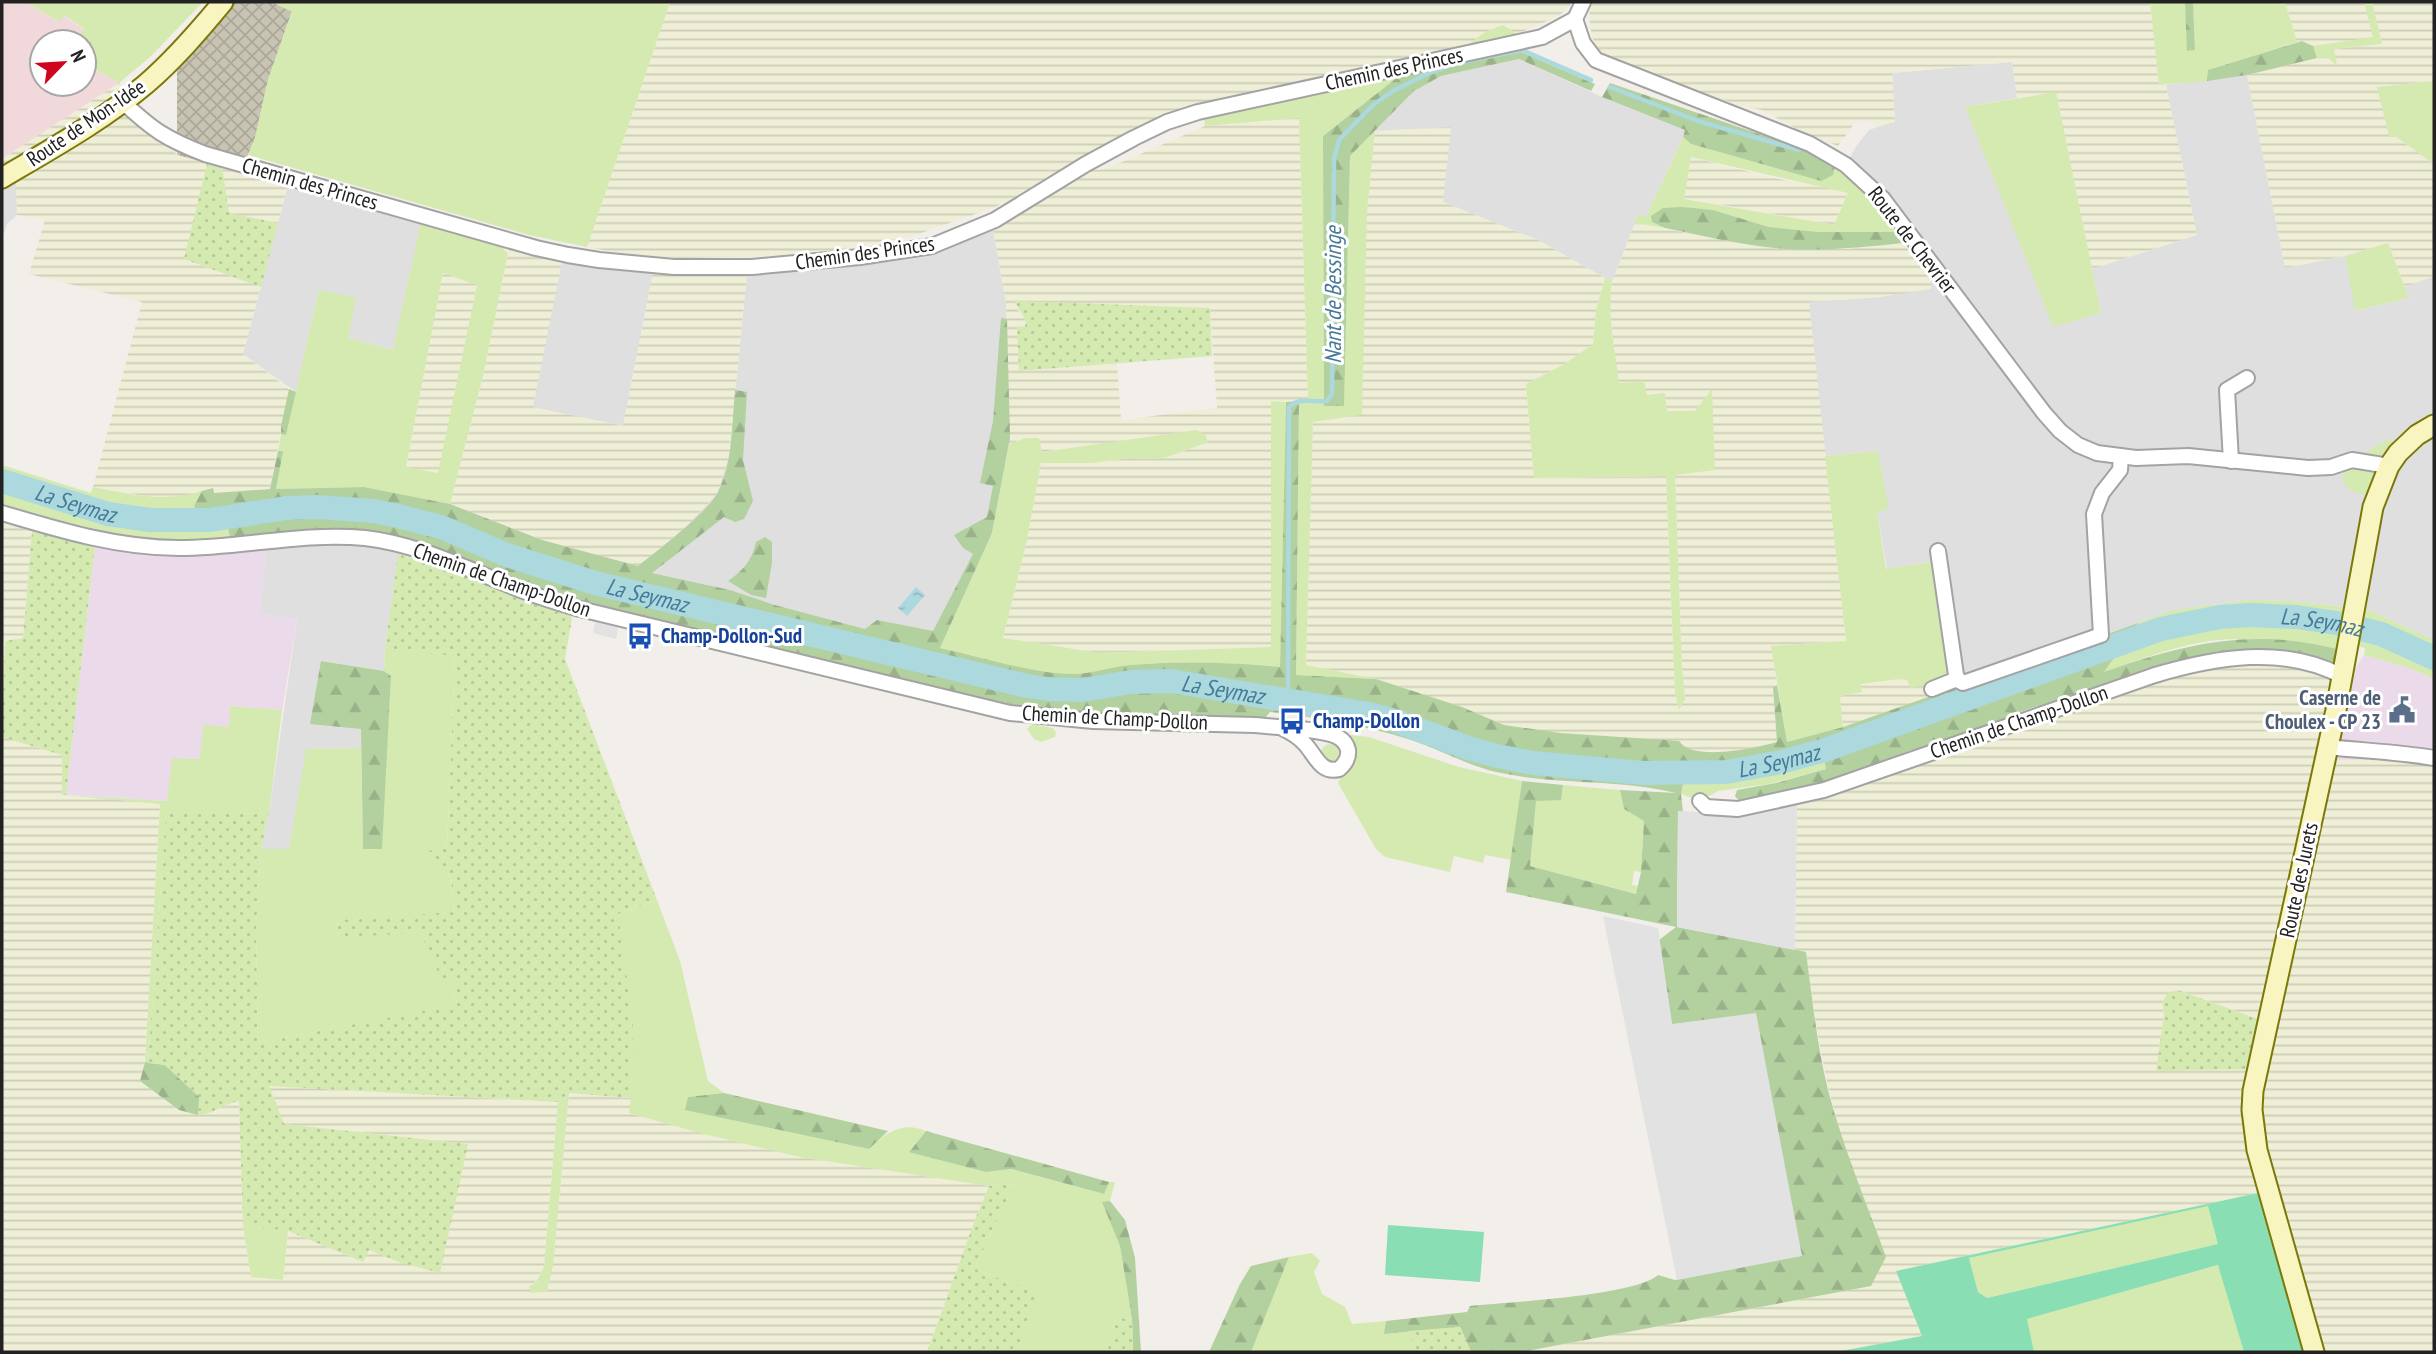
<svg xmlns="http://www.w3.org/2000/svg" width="2436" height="1354" viewBox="0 0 2436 1354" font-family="'PT Sans Narrow',sans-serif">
<defs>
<pattern id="construction-cross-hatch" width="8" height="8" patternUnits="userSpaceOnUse" patternTransform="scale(1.75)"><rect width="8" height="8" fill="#c7c4b4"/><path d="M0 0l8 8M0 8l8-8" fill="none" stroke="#aba89a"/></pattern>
<pattern id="farmland-rules" width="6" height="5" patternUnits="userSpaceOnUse" patternTransform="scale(1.75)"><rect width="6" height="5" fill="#efeed6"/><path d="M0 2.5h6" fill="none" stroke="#cdccb7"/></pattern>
<pattern id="forest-firs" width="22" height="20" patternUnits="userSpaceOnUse" patternTransform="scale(1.75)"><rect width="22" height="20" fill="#b3d09f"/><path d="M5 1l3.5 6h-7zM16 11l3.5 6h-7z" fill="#9ab289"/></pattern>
<pattern id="garden-dots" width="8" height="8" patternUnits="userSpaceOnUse" patternTransform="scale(1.75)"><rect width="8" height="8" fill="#d4eab1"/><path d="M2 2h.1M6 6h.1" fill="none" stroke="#b6c898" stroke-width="1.8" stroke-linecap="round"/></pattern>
<pattern id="water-ripples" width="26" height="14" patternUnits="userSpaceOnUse" patternTransform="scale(1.75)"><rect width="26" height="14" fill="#abd9de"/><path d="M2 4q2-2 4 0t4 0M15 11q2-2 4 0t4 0" fill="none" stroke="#93babe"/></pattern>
</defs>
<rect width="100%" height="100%" fill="#f2eee9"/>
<g fill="#e0dfdf">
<path d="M1519,59L1602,97L1686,130L1646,217L1638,215L1612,282L1538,240L1443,202L1375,131L1414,91L1441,76Z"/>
<path d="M2012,62L2017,98L1965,107L2101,313L2092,269L2197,235L2166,85L2247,75L2285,268L2345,256L2356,311L2409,298L2405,287L2434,276V640L2366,609L2290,601L2249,600L2212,605L1931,696L1934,561L1887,569L1877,512L1888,509L1878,451L1825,456L1808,302L1881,297L1931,278L1895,232L1846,165L1857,145L1869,130L1895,121L1892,73Z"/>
<path d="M2,178L16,179L17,215L7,224L2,239Z"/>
<path d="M288,185L421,222L394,350L348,338L319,290L296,392L243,354Z"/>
<path d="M993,229L1006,303L1010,439L984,534L926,646L775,605L730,590L652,573L729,457L747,273L857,265L911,258L945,249Z"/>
<path d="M562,261L653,272L623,426L532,407Z"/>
<path d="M323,529L352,530L400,537L420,543L574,600L573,612L448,568L399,554L385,648L384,671L322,661L361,729V748L307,749L289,849H261L269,813L297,620L260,614L267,534Z"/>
</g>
<path fill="#f1d9db" d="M2,2H25L59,22L63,15L84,30L77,42H42V84H84V64L119,83L2,159Z"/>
<g fill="#ebdbea">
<path d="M95,547L157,556L266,549L260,614L297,620L282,710L231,706L229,727L200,759L173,758L168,801L66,795Z"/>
<path d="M2364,655L2406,667L2434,679V764L2332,760L2350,677Z"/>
</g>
<path fill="url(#construction-cross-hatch)" d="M234,2H272L292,11L268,80L255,138L241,172L177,155V67Z"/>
<g fill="url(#farmland-rules)" fill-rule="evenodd">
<path d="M670,2H1573L1559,16L1517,34L1503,25L1485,32L1466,46L1190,107L1151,123L1053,178L995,207L910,237L832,251L782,256L681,258L631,255L587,247Z"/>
<path d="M1591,2H2150L2159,85H2166L2197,235L2092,269L2056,93L2017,98L2012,62L1892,73L1895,122L1875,126L1870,121H1856L1838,146L1803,132L1762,110L1745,107L1622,65L1607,57L1597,47L1592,37L1589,16Z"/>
<path d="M2285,2H2364L2374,38L2313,46L2302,41L2297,42Z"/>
<path d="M2372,2H2434V81L2378,87L2395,136L2434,164V276L2405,287L2388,243L2345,256L2285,268L2247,75L2321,57H2328L2336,64L2334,49L2382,44Z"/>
<path d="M119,83L177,155L288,185L243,354L289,389L270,489L213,493V488L189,495L171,498L151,497L93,487L142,302L29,274L45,220L17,215L16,179L2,178V159Z"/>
<path d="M1299,117L1308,403L1299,401L1271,402V647L1100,653L1003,638L1026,544L1041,463H1092L1129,458L1162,459L1208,442L1077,446L1042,452L1025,438L1009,445L1006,303L993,229L1035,206L1091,170L1106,169L1205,126ZM1016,307L1210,308L1217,408L1121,420L1117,364L1020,371L1018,327H1025L1026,321Z"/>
<path d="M1451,127L1443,202L1538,240L1605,278L1596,310L1593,344L1563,365L1526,384L1534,478L1666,476L1675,693L1679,709L1685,699L1682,667L1675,475L1711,391L1695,411H1667L1647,395L1618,383L1609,300L1612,282L1635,223L1755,246L1846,249L1903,243L1931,278V289L1881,297L1809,302L1846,641L1771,646L1777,685L1773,687L1777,743L1751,750L1692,751L1683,748L1536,731L1504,725L1462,707L1376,679L1306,665L1313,421L1367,211L1375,131Z"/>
<path d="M1691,157L1779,179L1848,192L1834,225L1683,198Z"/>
<path d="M509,249L562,261L533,407L623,426L653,272L693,274L747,273L729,457L717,494L686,527L638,566L542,540L450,504L483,376Z"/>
<path d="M443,272L477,285L439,473L406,468Z"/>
<path d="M2,523L32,531L23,638L2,641Z"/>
<path d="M2241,658L2337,673L2258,1019L2178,990L2162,1008L2164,1013L2156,1070L2246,1069L2242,1124L2258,1193L1896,1271L1922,1336L1836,1352H1522L1871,1286L1839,1128L1828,1087L1815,1020L1806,953L1795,950L1797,797L2155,675Z"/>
<path d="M1907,678L1928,684L1931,696L1843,727L1840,696L1862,692L1861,684Z"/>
<path d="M2,737L63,755L62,795L160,803L145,1062L140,1081L179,1110L213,1112L223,1105L239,1100L243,1225L251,1277L283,1280L288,1231L363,1262L369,1249L399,1262L467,1144L283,1124L269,1086L558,1102L544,1267L533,1285V1293L553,1266L569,1093L631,1098L629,1113L800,1157L989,1186L976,1217L927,1352H2Z"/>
<path d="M2400,759L2434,764V1352H2325L2266,1149L2261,1113L2271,1061L2270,1049L2332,760Z"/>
</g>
<g fill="#d4eab1" fill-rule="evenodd">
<path d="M25,2H203L151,56L119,83L84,64V42H77L84,29L64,15L60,22Z"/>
<path d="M272,2H670L587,247L529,235L248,155L255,138L268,80L292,12Z"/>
<path d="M2150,2H2185L2188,51L2195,50L2193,2H2285L2297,42L2209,70L2207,81L2159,85Z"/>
<path d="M2364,2H2372L2382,44L2334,49L2337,66L2328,57L2317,58L2313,46L2373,37Z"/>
<path d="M1503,25L1517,34L1466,46L1485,32Z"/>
<path d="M1399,76L1323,136L1324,406H1344L1350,156L1375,131L1367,211L1362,415L1313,422L1306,665L1376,679L1296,675L1299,401L1308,402L1299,118L1205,126L1204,118Z"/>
<path d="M2434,81V164L2395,136H2389L2377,87Z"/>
<path d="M2056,92L2101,313L2053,327L1965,107Z"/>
<path d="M1683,137L1691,144L1821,181L1835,166L1863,188L1897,230L1895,232H1819L1769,227L1713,210L1652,222L1665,228L1635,223L1638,214L1646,217ZM1691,157L1848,193L1834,225L1684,199Z"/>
<path d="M421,222L498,244L508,253L483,376L450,504L364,487L276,489L282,452L278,451L281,434L286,435L319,290L356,298L348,338L393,350ZM443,273L477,285L438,473L406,467Z"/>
<path d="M2388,243L2409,298L2355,311L2345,256Z"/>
<path d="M1605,278L1612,282C1607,314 1615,350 1619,383L1644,381L1647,395L1665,393L1667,411H1695L1712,389L1715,470L1675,475L1682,667L1685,699L1679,710L1675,693L1666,476L1534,478L1526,384L1563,365L1593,344L1596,310Z"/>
<path d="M1271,401L1286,402L1280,667C1230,662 1179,661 1130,665C1110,667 1091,674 1071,674C1033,674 978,656 940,648L992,533L1009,445L1025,438H1039L1042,452L1197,430L1206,436L1208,442L1162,459L1129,458L1092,463H1041L1026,544L1003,638L1100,653L1271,647Z"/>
<path d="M2389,439L2398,443C2389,454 2377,458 2364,453Z"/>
<path d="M1878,451L1889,509L1877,512L1886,569L1935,561L1950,661L1946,677L1928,684L1911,688L1906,678L1861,684L1862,692L1840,696L1843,727L1787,742L1771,646L1846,641L1825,456Z"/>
<path d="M2,465L91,493L93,487C130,494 166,503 202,491L194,506L226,514L230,538C186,542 144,541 101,534C67,528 34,516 2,507Z"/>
<path d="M2347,466L2374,470L2377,476L2366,494C2350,495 2335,481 2347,466Z"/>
<path d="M2249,600L2290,601L2347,607L2340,650C2305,646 2268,639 2233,639C2189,640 2144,658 2103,673L2138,623L2174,610Z"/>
<path d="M2366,609L2434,640V679L2406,667L2364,655L2365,648L2358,646Z"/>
<path d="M385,648L455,655L447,848L422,852L451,877L454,913L337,920L339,937L424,931L433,954L452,979L457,1004L258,1043L256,926L261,849H289L306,749L361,748L363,848L381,849L391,676L384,671Z"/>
<path d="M230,706L282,710L269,813L166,815L148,1063L145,1062L160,804L62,795L167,801L172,758L200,759L203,725L229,727Z"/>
<path d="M1032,724L1053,728L1056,732L1055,737L1041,742L1034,739L1027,729Z"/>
<path d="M1350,735L1369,737L1459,767L1522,781L1512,860L1485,855L1483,863L1454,856L1450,872L1385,857L1376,849L1338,783C1346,762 1366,768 1350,735Z"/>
<circle cx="1330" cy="753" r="9"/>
<path d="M1822,748L1826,769L1769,784L1718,791L1700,801L1681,794L1686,769L1755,764Z"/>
<path d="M1563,785L1620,790L1624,809L1644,821L1641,872L1634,871L1632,885L1638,886L1637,894L1530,866L1536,800H1561Z"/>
<path d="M657,900L680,961L708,1081L724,1093L688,1097L686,1110L869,1149C886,1133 902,1121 926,1131L909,1151L986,1172L1010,1169L1103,1194L1109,1182H1115L1110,1201L1103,1203L1120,1246L1132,1319L1115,1318L1107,1352H1017L1037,1293L977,1270L976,1264L1015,1184L989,1186L800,1157L704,1134L629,1113L631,1098L618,914Z"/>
<path d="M569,1093L553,1266L547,1291L532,1293L529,1287L536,1282L544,1267L558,1102Z"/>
<path d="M2208,1205L2219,1244L1987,1298L1978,1292L1969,1258Z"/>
<path d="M243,1225L288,1231L283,1280L251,1277Z"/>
<path d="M1312,1253L1320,1261L1314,1272L1322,1294L1345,1307L1352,1324L1386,1321L1385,1334L1452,1328L1438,1352H1251L1289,1257Z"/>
<path d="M2219,1265L2244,1352H2034L2026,1319Z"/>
</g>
<g fill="url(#forest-firs)">
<path d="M2185,2H2193L2195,50L2187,51Z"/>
<path d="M2302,41L2313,46L2317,58L2247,75L2207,81L2208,70Z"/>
<path d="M1521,52L1595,84L1591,91L1519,59L1441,76L1414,91L1350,156L1344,406H1324L1323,136L1399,76Z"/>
<path d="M1610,83L1806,150L1835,166L1833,175L1821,181L1691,144L1683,137L1685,130L1602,97Z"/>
<path d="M1682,207L1713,210L1769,227L1819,232H1895L1903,243C1865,247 1827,251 1789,249C1747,247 1706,236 1665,228L1652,222L1651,216L1663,208Z"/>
<path d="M1001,318L1007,319L1010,438L992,533L940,648C978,656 1034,674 1071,674C1091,674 1110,667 1130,665C1180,661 1230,662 1280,667L1286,402L1299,401L1296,675L1376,679L1462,707L1504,725L1560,733L1679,741C1692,762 1756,748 1777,742L1773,687L1777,685L1787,742L1843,727L1931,696L2093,644L2105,635L2138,623L2104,672C2189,642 2258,626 2347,652L2342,676L2297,659L2167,671L2157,665L2128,675L2122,686L2051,711L2038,706L2011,715L2005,727L1922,756L1911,750L1882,762L1878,772L1745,808L1735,796L1737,790L1776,783L1826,769L1822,748L1755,764L1686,769L1681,794L1683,812L1678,811L1677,927L1806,952C1812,998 1817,1045 1828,1090C1843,1147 1866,1202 1886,1257L1871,1286L1522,1352H1471L1460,1327L1384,1334L1386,1321L1467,1312L1470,1306C1508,1302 1634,1296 1658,1275L1675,1280L1802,1255L1672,1024L1659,940L1676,927L1506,892L1522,781L1563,785L1561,800L1536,801L1530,866L1636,894L1641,872L1644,821L1624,809L1620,790L1676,793C1621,779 1558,785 1501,773C1469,767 1442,750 1411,740C1365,725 1318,718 1270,712L1265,718L1083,714L1039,710L868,673L574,600L400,537L352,530L323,529L230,538L226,515L202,518L194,506L202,491L213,488L214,493L270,489L278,451H283L276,489L364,487L450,504L542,540L638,566C658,550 707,513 718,492C733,462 732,423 735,390L747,392L743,460L753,501L744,519L735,522L724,517L652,573L730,590L775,605L865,629L877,620L933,631L973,554L963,548L954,535L987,517L993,486L980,483L993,421Z"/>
<path d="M289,389L296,392L286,435L281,434V426Z"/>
<path d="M765,537L772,542V563L766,598L751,595L728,581C744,570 752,560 756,542Z"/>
<path d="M321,661L384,671L391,676L382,849H363L361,729L310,724Z"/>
<path d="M145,1062L165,1065L200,1097L198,1115L179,1110L140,1081Z"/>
<path d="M724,1093L888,1131L869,1149L685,1110L688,1097Z"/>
<path d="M926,1131L1109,1182L1104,1194L1011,1169L986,1172L909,1152Z"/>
<path d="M1110,1201L1125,1220L1135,1258L1141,1352H1133L1132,1319L1120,1246L1102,1202Z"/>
<path d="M1289,1257L1251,1352H1209L1240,1284L1251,1266Z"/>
</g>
<g fill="url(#garden-dots)">
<path d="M207,164L222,167L229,213L278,223L261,287L184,259Z"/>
<path d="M1014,301L1210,308L1212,356L1019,371L1017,327H1025L1026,321Z"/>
<path d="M32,531L95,547L66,795H62V755L2,737L5,641L23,638Z"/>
<path d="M398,554L448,568L573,612L565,659L657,900L618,914L633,1022L631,1098L569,1093L558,1102L269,1086L284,1124L468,1144L440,1273L399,1262L369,1250L363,1262L288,1231L243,1225L239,1101C224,1103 214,1114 198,1115L199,1097L165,1065L148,1063L166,814L269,813L261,849L256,926L258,1043L457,1004L452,979L439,980L434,955H425L424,932L339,938L337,920L454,912L451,877L421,852L447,848L455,656L385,648Z"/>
<path d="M2178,990L2258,1019L2246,1069L2156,1071L2164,1014L2162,1002L2168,993Z"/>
<path d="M1015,1184L976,1264L977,1270L1038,1293L1017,1352H927L976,1217L989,1186Z"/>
<path d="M1115,1318L1132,1319L1133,1352H1107Z"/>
<path d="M1460,1327L1471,1352H1416L1408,1331Z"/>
</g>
<g fill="#8adeb3" fill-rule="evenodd">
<path d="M2258,1193L2306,1352H2244L2218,1265L2027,1319L2034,1352H1836L1922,1336L1896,1271ZM2208,1206L2218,1244L1987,1298L1978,1292L1969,1258Z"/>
<path d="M1388,1225L1484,1232L1480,1282L1385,1275Z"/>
</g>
<g fill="#e2e2e2">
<path d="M595,622L618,628L616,639L593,633Z"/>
<path d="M1797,801L1795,950L1677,927L1678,811L1734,814Z"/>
<path d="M1603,916L1658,928L1672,1024L1756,1013L1802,1256L1677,1280Z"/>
</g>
<path fill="url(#water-ripples)" d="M916,587L925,595L907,616L898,608Z"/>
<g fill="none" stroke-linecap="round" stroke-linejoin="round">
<g stroke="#abd9de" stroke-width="4.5">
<path d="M1610,87L1698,121L1799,150"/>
<path d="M1288,700L1289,407C1300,396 1313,403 1327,401L1332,394L1334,159L1339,140L1373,105L1393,91L1427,74L1461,62L1522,50L1591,80"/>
</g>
<path stroke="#abd9de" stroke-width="24" id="s1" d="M2,481L108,514L150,520H210L286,508L317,507L374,511L398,516L441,527L507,555L595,583L1027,686L1047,689L1082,690L1131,682L1171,681L1369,714L1396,721L1468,748L1497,756L1533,763L1643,773L1726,772L1781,762L1825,750L2161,629L2220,617L2250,615L2296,617L2337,623L2381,634L2434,658"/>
<g stroke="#a3a3a3" stroke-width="18">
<g id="street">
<path d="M1575,19L1583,43L1596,60L1810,144L1846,165L1883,199L2044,413L2060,431L2078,445L2097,453L2136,458L2188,456L2308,468L2331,467L2352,460L2389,466"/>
<path d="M123,102C153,130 166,139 205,154L536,248L568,255L599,260L674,267H752L860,257L932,246L995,220L1086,164L1134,138L1167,122L1198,112L1542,37L1575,19L1583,2"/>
<path d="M2231,461L2227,390L2247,378"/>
<path d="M2,513C59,530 118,548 179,548C241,548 302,532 365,538C418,544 467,569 516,588C535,596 556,602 576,608L1010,713L1093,721L1255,725C1273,727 1325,729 1338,737C1343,740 1347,745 1348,750C1349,758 1345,764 1339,769C1321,774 1316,756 1305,744C1299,737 1291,732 1282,728"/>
<path d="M1938,551L1956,675L1959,681L1963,683L2101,635L2094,514L2102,493L2120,470L2121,456"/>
<path d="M1932,689L1957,679"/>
<path d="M2328,747C2364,751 2399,752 2434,758"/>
<path d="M1700,801L1706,807L1738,809L1824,790L2155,675C2216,657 2283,645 2342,676"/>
</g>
</g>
<g stroke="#7a7908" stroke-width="23">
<g id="secondary">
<path d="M2,178C51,149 102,121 146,84C175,59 199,31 223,2"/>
<path d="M2314,1352L2257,1150L2252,1110L2253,1091L2336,710L2373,507L2389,466L2398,453L2417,435L2434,425"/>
</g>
</g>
<use href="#street" stroke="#fff" stroke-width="14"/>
<use href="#secondary" stroke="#f9f5c0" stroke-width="19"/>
</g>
<defs>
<g id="bus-bare" transform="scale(2.1)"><path d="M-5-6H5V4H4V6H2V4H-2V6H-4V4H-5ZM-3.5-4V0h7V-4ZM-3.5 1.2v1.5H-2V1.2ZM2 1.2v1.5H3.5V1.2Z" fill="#1a4fb4" stroke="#fff" stroke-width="2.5" paint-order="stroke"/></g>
<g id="civic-bare" transform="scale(2.1)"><path d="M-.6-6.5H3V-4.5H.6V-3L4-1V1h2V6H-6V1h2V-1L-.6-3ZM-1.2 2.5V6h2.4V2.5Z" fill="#5c6f8a" stroke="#fff" stroke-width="2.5" paint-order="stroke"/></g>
</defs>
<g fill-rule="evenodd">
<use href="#bus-bare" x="640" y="636"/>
<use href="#civic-bare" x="2402" y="710"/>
<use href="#bus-bare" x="1292" y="721"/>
</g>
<g text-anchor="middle" stroke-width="6" stroke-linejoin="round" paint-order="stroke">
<g font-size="21" fill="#222" stroke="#fff">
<text transform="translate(1394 69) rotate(-12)" y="7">Chemin des Princes</text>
<text transform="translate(86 123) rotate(-34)" y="7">Route de Mon-Idée</text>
<text transform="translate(310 184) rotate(16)" y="7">Chemin des Princes</text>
<text transform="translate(1912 240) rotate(52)" y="7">Route de Chevrier</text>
<text transform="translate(865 253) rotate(-8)" y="7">Chemin des Princes</text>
<text transform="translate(502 580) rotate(19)" y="7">Chemin de Champ-Dollon</text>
<text transform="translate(1115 718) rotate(3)" y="7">Chemin de Champ-Dollon</text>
<text transform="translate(2019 722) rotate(-19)" y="7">Chemin de Champ-Dollon</text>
<text transform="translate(2299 880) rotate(-78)" y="7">Route des Jurets</text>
</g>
<g font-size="21" font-weight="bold" fill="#164399" stroke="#fff" text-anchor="start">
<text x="661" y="643">Champ-Dollon-Sud</text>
<text x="1313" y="728">Champ-Dollon</text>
</g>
<g font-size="21" font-weight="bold" fill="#4e5e75" stroke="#fff" text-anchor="end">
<text x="2381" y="705">Caserne de<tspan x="2381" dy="24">Choulex - CP 23</tspan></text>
</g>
<g font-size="23" font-style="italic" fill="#467a99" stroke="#fff">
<text transform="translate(1333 295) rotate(-90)" y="8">Nant de Bessinge</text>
<text dy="8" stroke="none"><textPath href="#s1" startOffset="77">La Seymaz</textPath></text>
<text dy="8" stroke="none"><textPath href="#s1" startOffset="665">La Seymaz</textPath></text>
<text dy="8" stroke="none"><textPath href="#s1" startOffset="2387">La Seymaz</textPath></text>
<text dy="8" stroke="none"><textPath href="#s1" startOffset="1253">La Seymaz</textPath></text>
<text dy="8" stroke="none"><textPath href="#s1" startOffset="1820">La Seymaz</textPath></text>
</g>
</g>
<rect width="2436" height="1354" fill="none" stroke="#222222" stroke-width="7"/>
<g transform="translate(63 63) rotate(65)"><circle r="33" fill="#ffffff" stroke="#a7a7a7" stroke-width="2"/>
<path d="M0-5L12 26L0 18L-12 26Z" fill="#cf051d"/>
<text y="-10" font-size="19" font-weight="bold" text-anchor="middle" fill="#222222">N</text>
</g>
</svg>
